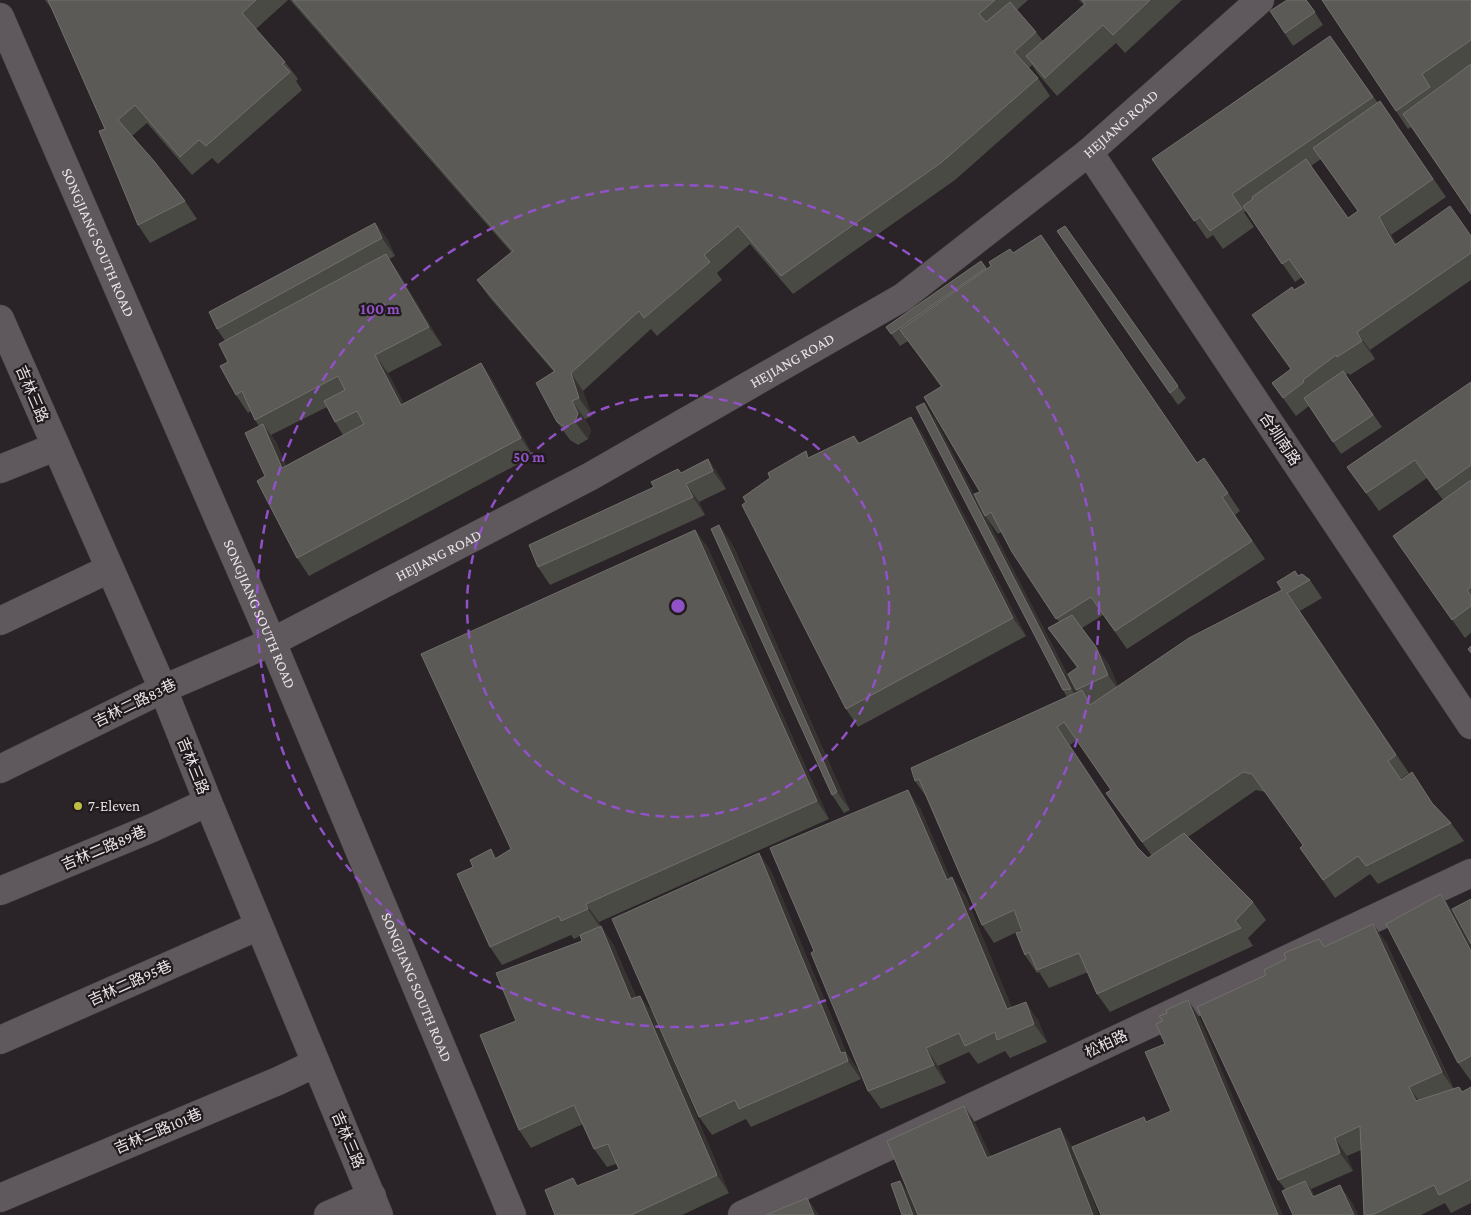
<svg xmlns="http://www.w3.org/2000/svg" width="1471" height="1215" viewBox="0 0 1471 1215" font-family="'Crimson Pro','Noto Sans TC',serif">
<rect width="100%" height="100%" fill="#2a2327"/>
<g fill="none" stroke-linecap="round" stroke-linejoin="round">
<g stroke="#454043" stroke-width="29">
<g id="minor">
<path id="s1" d="M0,17L272,642L512,1215"/>
<path d="M1089,152L1471,725"/>
<path d="M0,319L163,689L208,802L379,1215"/>
<path d="M0,469L55,447"/>
<path d="M0,621L109,569"/>
<path id="s2" d="M0,769L163,689L272,642L591,476L903,297L1089,152L1260,0"/>
<path d="M0,891L152,828L208,802"/>
<path d="M0,1040L259,926"/>
<path d="M0,1198L278,1081L316,1063"/>
<path d="M328,1215L372,1196"/>
<path d="M742,1215L1471,873"/>
</g>
</g>
<use href="#minor" stroke="#5f585c" stroke-width="28"/>
</g>
<g fill="#4a4a44" fill-rule="evenodd">
<path d="M45,0H288L256,29L285,62L298,79L296,81L302,90L218,164L212,158L192,175L147,123L132,136L185,201L197,219L150,243L138,225L105,129L52,9Z"/>
<path d="M290,0H1028L1017,10L1036,32L1043,41L1084,5L1079,0H1182L1125,53L1116,43L1057,96L1038,74L1032,65L1029,68L1038,78L1050,96L955,180L793,294L750,244L717,273L722,280L657,336L651,329L583,391L592,416L585,419L591,430L588,439L578,445L570,440L557,422L554,372L490,298L477,280L511,252Z"/>
<path d="M1307,0L1323,25L1293,46L1270,11Z"/>
<path d="M1471,0V214L1411,127L1408,129L1396,111Z"/>
<path d="M1330,36L1378,103L1380,101L1446,197L1391,235L1397,244L1471,236V280L1370,350L1375,359L1350,375L1348,373L1346,375L1382,427L1341,454L1309,406L1296,416L1272,383L1291,369L1294,290L1306,283L1302,277L1295,282L1246,211L1244,212L1254,227L1223,249L1213,235L1207,239L1152,159ZM1321,159L1358,211L1348,218L1311,166Z"/>
<path d="M375,223L388,240L395,256L389,259L398,272L442,345L388,373L404,404L481,363L493,381L533,456L309,576L297,558L265,476L259,426L255,420L251,411L248,413L236,395L228,362L225,341L217,329ZM327,407L335,422L343,435L286,466L276,442L271,435Z"/>
<path d="M1065,226L1186,398L1178,405L1057,231Z"/>
<path d="M1013,253L1197,462L1217,476L1240,511L1235,515L1265,559L1127,649L1103,615L1082,628L1109,665L1118,686L1282,590L1295,571L1299,576L1310,580L1322,598L1300,611L1409,773L1401,779V780L1412,772L1434,806L1451,823L1464,841L1378,884L1370,874L1335,898L1300,848L1303,845L1265,792L1256,790L1188,837L1253,902L1266,920L1248,938L1253,946L1110,1012L1097,994L1088,972L1049,988L1039,972L1037,973L1025,955L1021,930L994,943L982,925L925,795L915,781L1067,697L1063,690L924,403L936,421L983,512L980,492L941,387L908,341L900,346L886,327L981,261L987,269ZM986,517L998,534L1001,532L1059,622L1048,628L1077,668L1076,690L1078,692L1077,693ZM1077,740L1111,790L1106,793L1152,856L1148,858L1139,850L1070,745Z"/>
<path d="M1471,382V633L1465,638L1393,536L1443,500L1427,478L1379,511L1347,467Z"/>
<path d="M911,417L923,435L1026,636L858,727L846,709L746,502L811,457L854,436L860,443Z"/>
<path d="M708,459L720,477L726,489L699,502L705,515L550,585L538,567L654,487L678,469L681,473Z"/>
<path d="M695,530L708,548L829,819L599,922L600,926L613,944L636,997L653,1013L729,1193L682,1215H555L579,1185L619,1169L616,1164L607,1167L594,1149L583,1124L531,1148L519,1130L516,1021L582,941L580,936L574,939L571,935L502,965L490,947L497,857L511,849Z"/>
<path d="M732,543L850,810L844,813L832,795Z"/>
<path d="M920,808L950,878L965,895L1012,1008L1038,1020L1047,1042L1010,1058L1005,1051L978,1064L969,1052L938,1066L946,1083L881,1109L868,1091L814,951Z"/>
<path d="M759,853L771,871L847,1054L858,1070L861,1079L751,1127L746,1119L712,1135L699,1117Z"/>
<path d="M1441,894L1452,911L1471,945V1081L1458,1063Z"/>
<path d="M1386,942L1454,1089L1462,1092L1471,1087V1203L1451,1213L1445,1203L1421,1215H1364L1361,1150L1347,1156L1353,1171L1311,1189L1315,1196L1340,1185L1352,1203L1358,1215L1285,1189L1278,1180L1266,975L1286,959L1325,946Z"/>
</g>
<g fill="#363331">
<path d="M1379,217L1391,235L1408,263L1395,245Z"/>
<path d="M375,223L388,240L395,256L382,238Z"/>
<path d="M386,254L398,272L442,345L429,327Z"/>
<path d="M1357,332L1370,350L1375,359L1362,341Z"/>
<path d="M375,355L388,373L414,423L401,405Z"/>
<path d="M481,363L493,381L533,456L521,438Z"/>
<path d="M571,373L583,391L592,416L579,398Z"/>
<path d="M572,401L585,419L591,430L588,439L575,422Z"/>
<path d="M924,403L936,421L1084,707L1071,689Z"/>
<path d="M911,417L923,435L1026,636L1013,618Z"/>
<path d="M263,424L276,442L294,486L282,468Z"/>
<path d="M708,459L720,477L726,489L713,471Z"/>
<path d="M686,484L699,502L705,515L693,497Z"/>
<path d="M719,525L732,543L850,810L837,792Z"/>
<path d="M695,530L708,548L829,819L817,801Z"/>
<path d="M1287,593L1300,611L1409,773L1396,755Z"/>
<path d="M1096,647L1109,665L1121,693L1108,675Z"/>
<path d="M1057,727L1070,745L1150,865L1137,847Z"/>
<path d="M908,790L920,808L959,898L947,880Z"/>
<path d="M491,849L504,867L495,859Z"/>
<path d="M759,853L771,871L847,1054L858,1070L861,1079L848,1061L841,1053Z"/>
<path d="M952,877L965,895L1020,1027L1007,1009Z"/>
<path d="M1441,894L1453,912L1471,945V951Z"/>
<path d="M586,904L599,922L600,927L588,909Z"/>
<path d="M1373,924L1386,942L1454,1090L1442,1072Z"/>
<path d="M601,926L613,944L644,1017L631,999Z"/>
<path d="M640,996L653,1013L729,1193L717,1175Z"/>
<path d="M1188,1000L1200,1018L1283,1215H1278Z"/>
<path d="M1026,1002L1038,1020L1047,1042L1034,1024Z"/>
<path d="M926,1048L938,1066L946,1083L934,1065Z"/>
<path d="M1409,1087L1422,1105L1416,1101Z"/>
<path d="M964,1106L976,1124L1000,1176L987,1158Z"/>
<path d="M1060,1128L1072,1146L1099,1215H1093Z"/>
<path d="M1335,1138L1347,1156L1353,1171L1340,1153Z"/>
<path d="M900,1181L913,1199L919,1215H913Z"/>
<path d="M1305,1181L1317,1198L1313,1197Z"/>
<path d="M1340,1185L1352,1203L1358,1215H1354Z"/>
<path d="M807,1198L819,1215H814Z"/>
</g>
<g fill="#5b5a56" stroke="#71706c">
<path d="M48,0H256L242,13L285,62L282,64L290,72L206,146L199,140L180,157L135,105L118,120L154,161L185,201L138,225L99,131L105,129Z"/>
<path d="M293,0H995L979,14L986,22L1010,2L1036,32L1014,52L1038,78L942,162L781,276L738,226L704,255L710,262L644,318L639,311L571,373L579,398L572,401L578,413L575,422L565,427L557,422L536,383L555,371L477,280L513,251Z"/>
<path d="M1082,0H1150L1113,35L1103,25L1045,78L1026,56L1085,4Z"/>
<path d="M1287,0H1306L1315,12L1285,33L1270,11Z"/>
<path d="M1322,0H1471V40L1422,74L1430,87L1396,111Z"/>
<path d="M1330,36L1373,97L1232,194L1242,209L1210,231L1200,217L1194,221L1152,159Z"/>
<path d="M1471,64V214L1403,114Z"/>
<path d="M1380,101L1433,179L1379,217L1395,245L1450,206L1471,236V253L1357,332L1362,341L1337,357L1336,355L1303,380L1304,382L1283,398L1272,383L1291,369L1252,315L1292,287L1294,290L1306,283L1289,259L1282,264L1243,206L1253,199L1252,197L1306,159L1348,218L1358,211L1313,148Z"/>
<path d="M375,223L382,238L217,329L209,312Z"/>
<path d="M1065,226L1178,386L1170,393L1057,231Z"/>
<path d="M1041,235L1197,463L1204,458L1228,493L1222,497L1252,541L1115,631L1091,597L1056,619L1012,552L991,512L985,516L974,494L980,492L924,397L942,386L900,330L991,266L989,262L1010,249L1013,253Z"/>
<path d="M386,254L429,327L375,355L401,405L481,363L521,438L297,558L257,481L265,476L245,433L263,424L282,468L364,424L357,411L335,422L324,401L345,390L338,376L255,420L242,391L236,395L220,366L228,362L219,344Z"/>
<path d="M981,261L986,268L891,334L886,327Z"/>
<path d="M1343,371L1373,415L1333,442L1304,398Z"/>
<path d="M1471,382V465L1436,490L1415,460L1366,493L1347,467Z"/>
<path d="M924,403L1071,689L1063,690L916,407Z"/>
<path d="M911,417L1013,618L846,709L742,505L746,502L743,497L770,478L768,473L806,451L808,458L854,436L858,444Z"/>
<path d="M708,459L713,471L686,484L693,497L538,567L529,545L654,487L651,482L678,469L681,473Z"/>
<path d="M1471,480V587L1467,590L1471,596V606L1452,620L1393,536Z"/>
<path d="M719,525L837,792L832,795L711,529Z"/>
<path d="M695,530L817,801L586,904L588,909L561,921L559,916L490,947L457,874L473,867L470,860L491,849L495,859L511,849L421,654Z"/>
<path d="M1295,571L1298,576L1302,574L1310,580L1287,593L1396,755L1388,761L1401,780L1412,772L1432,803L1451,823L1366,866L1358,856L1323,880L1300,848L1303,845L1252,774L1243,772L1142,842L1106,793L1111,790L1064,722L1057,727L1137,847L1148,858L1184,833L1253,902L1235,921L1241,928L1097,994L1079,953L1037,970L1029,952L1025,955L1016,933L1022,931L1014,910L982,925L919,779L915,781L911,768L1082,690L1090,705L1189,638L1282,590L1277,582Z"/>
<path d="M1072,615L1096,647L1108,675L1076,690L1068,674L1078,667L1048,628Z"/>
<path d="M1471,646V653L1468,649Z"/>
<path d="M908,790L947,880L952,877L1007,1009L1026,1002L1034,1024L997,1040L995,1032L965,1046L959,1033L926,1048L934,1065L868,1091L811,953L814,951L770,848Z"/>
<path d="M759,853L841,1053L845,1052L848,1061L739,1109L735,1100L699,1117L612,919Z"/>
<path d="M1441,894L1471,951V1056L1458,1063L1386,924Z"/>
<path d="M1471,899V944L1452,909Z"/>
<path d="M1373,924L1442,1072L1409,1087L1416,1101L1459,1087L1462,1092L1471,1087V1179L1439,1195L1434,1185L1372,1215H1364L1360,1126L1335,1138L1340,1153L1278,1180L1197,1007L1266,975L1264,970L1286,959L1284,953L1319,939L1324,947Z"/>
<path d="M601,926L631,999L640,996L717,1175L631,1215H555L545,1190L573,1178L577,1186L619,1169L608,1144L594,1149L574,1105L519,1130L480,1035L516,1021L496,973L582,941L580,935Z"/>
<path d="M1188,1000L1278,1215H1101L1072,1147L1144,1117L1146,1122L1171,1111L1145,1052L1165,1044L1156,1024L1163,1021L1159,1016L1167,1013L1166,1010Z"/>
<path d="M964,1106L987,1158L1060,1128L1093,1215H918L887,1141Z"/>
<path d="M900,1181L913,1215H902L891,1184Z"/>
<path d="M1305,1181L1313,1197L1340,1185L1354,1215H1293L1282,1191Z"/>
<path d="M807,1198L814,1215H766Z"/>
</g>
<g fill="none" stroke="#9151c7" stroke-width="2.5" stroke-dasharray="9 6">
<circle cx="678" cy="606" r="211"/>
<circle cx="678" cy="606" r="421"/>
</g>
<circle fill="#bebf42" stroke="#201a1d" stroke-width="2" cx="78" cy="806" r="5"/>
<g text-anchor="middle" stroke-width="4.5" stroke-linejoin="round" paint-order="stroke">
<g font-size="15" fill="#e8e3e6" stroke="#201a1d">
<text dy="5" stroke="none"><textPath href="#s2" startOffset="1298">HEJIANG ROAD</textPath></text>
<text dy="5" stroke="none"><textPath href="#s1" startOffset="246">SONGJIANG SOUTH ROAD</textPath></text>
<text dy="5" stroke="none"><textPath href="#s2" startOffset="892">HEJIANG ROAD</textPath></text>
<text transform="translate(32 394) rotate(67)" y="5">吉林三路</text>
<text transform="translate(1280 439) rotate(56)" y="5">合圳南路</text>
<text dy="5" stroke="none"><textPath href="#s2" startOffset="488">HEJIANG ROAD</textPath></text>
<text dy="5" stroke="none"><textPath href="#s1" startOffset="651">SONGJIANG SOUTH ROAD</textPath></text>
<text transform="translate(135 703) rotate(-26)" y="5">吉林二路83巷</text>
<text transform="translate(193 766) rotate(68)" y="5">吉林三路</text>
<text transform="translate(104 848) rotate(-23)" y="5">吉林二路89巷</text>
<text transform="translate(130 983) rotate(-24)" y="5">吉林二路95巷</text>
<text dy="5" stroke="none"><textPath href="#s1" startOffset="1056">SONGJIANG SOUTH ROAD</textPath></text>
<text transform="translate(1106 1044) rotate(-25)" y="5">松柏路</text>
<text transform="translate(158 1131) rotate(-23)" y="5">吉林二路101巷</text>
<text transform="translate(348 1140) rotate(67)" y="5">吉林三路</text>
</g>
<g font-size="15" fill="#e8e3e6" stroke="#201a1d" text-anchor="start">
<text x="88" y="811">7-Eleven</text>
</g>
</g>
<circle cx="678" cy="606" r="8" fill="#9151c7" stroke="#201a1d" stroke-width="2.5"/>
<g font-size="15" text-anchor="middle" font-weight="bold" fill="#9151c7" stroke="#201a1d" stroke-width="4.5" stroke-linejoin="round" paint-order="stroke">
<text x="380" y="314">100 m</text>
<text x="529" y="462">50 m</text>
</g>
</svg>
